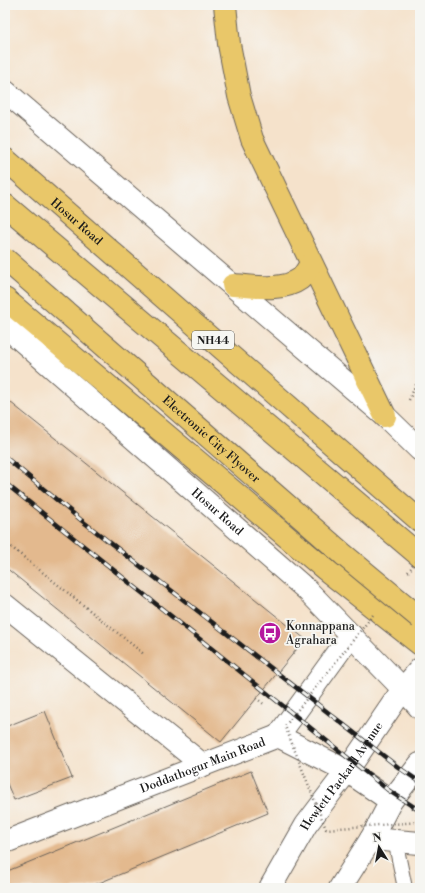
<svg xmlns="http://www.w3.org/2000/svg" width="425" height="893" viewBox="0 0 425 893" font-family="'Libre Bodoni',serif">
<rect width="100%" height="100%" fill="#f6f6f2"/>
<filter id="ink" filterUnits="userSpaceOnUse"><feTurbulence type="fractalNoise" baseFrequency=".025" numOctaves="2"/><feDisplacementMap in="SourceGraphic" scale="8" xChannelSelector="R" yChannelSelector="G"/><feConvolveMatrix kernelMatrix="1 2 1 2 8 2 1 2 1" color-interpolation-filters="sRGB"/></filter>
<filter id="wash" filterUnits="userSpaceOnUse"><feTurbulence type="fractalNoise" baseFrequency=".012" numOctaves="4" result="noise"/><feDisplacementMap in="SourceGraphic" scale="16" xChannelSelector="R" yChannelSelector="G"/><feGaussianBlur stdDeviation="0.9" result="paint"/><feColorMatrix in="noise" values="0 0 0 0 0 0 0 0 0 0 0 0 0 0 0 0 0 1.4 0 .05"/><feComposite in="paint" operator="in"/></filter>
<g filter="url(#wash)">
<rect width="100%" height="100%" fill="#f5e2cb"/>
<g id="blocks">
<g fill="#e3b98e">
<path d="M5,398L305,639L221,742L5,567Z"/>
<path d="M45,711L72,778L14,800L5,779V727Z"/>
<path d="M251,771L268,813L87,888H5V872Z"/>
</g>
</g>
</g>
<g filter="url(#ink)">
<use href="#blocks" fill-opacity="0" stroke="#686159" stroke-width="1"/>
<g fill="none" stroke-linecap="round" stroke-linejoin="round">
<g stroke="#686159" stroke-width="16">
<path id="service" d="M395,840L405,888"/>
</g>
<g stroke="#686159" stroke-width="24">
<path id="minor" d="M5,605L203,765"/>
</g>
<g stroke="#686159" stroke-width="24">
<g id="tertiary">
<path d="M5,91L385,416L420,450"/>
<path id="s1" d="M5,326L307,590L403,689L420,708"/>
<path d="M278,736L351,635"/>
<path d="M371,839L420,843"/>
<path id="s2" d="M5,842L278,736L347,771L391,801"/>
<path id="s3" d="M270,888L306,825L347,771L403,689L420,669"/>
<path d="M340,888L371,839L391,801L420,764"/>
</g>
</g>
<g stroke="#686159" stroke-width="24">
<g id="trunk">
<path id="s4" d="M5,159L420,521"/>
<path d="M5,299L325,569L420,644"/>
</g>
</g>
<g stroke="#686159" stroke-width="24">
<g id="motorway">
<path d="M225,5L229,44L239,96L252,139L385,416"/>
<path d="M5,205L420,556"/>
<path d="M233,285C253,286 282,292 300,279C304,276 308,268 311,264"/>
</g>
</g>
<g stroke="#686159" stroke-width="2.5" stroke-dasharray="1 3" stroke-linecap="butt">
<path d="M409,400L420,376"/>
<path d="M5,542L145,655"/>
<path d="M256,698L265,705"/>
</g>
<use href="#service" stroke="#fff" stroke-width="14"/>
<use href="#minor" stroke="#fff" stroke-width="22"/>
<use href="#tertiary" stroke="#fff" stroke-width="22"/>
<use href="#trunk" stroke="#e9c769" stroke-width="22"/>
<use href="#motorway" stroke="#e9c769" stroke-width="22"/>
<g stroke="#1c1c1c" stroke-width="4.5">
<g id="rail">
<path d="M5,457L81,520L398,767L420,782"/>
<path d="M5,483L388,790L420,811"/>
</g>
</g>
<use href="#rail" stroke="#f6f6f2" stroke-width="3" stroke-dasharray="9" stroke-linecap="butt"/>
<g stroke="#686159" stroke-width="24" stroke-linecap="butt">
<g id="motorway-bridge">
<path id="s5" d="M5,259L344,555L420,618"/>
</g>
</g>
<g stroke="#686159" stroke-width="2.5" stroke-dasharray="1 3" stroke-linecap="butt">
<path d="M408,572L420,557"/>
<path d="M373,615L285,726L326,829L420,822"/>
</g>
<use href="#motorway-bridge" stroke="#e9c769" stroke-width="22"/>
</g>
</g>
<defs>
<g id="bus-disc" transform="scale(1.15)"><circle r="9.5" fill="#b5179e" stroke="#f6f6f2"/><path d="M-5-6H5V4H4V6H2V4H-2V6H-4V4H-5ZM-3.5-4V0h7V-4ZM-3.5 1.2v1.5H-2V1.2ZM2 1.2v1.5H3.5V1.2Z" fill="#fff"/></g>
</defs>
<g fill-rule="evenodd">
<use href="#bus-disc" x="270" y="633"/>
</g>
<g text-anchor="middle" stroke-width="3.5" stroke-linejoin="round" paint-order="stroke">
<rect fill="#f6f6f2" stroke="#5d5d5c" stroke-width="1" x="192" y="331" width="42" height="18" rx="3"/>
<g font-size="11" font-weight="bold" fill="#1c1c1c">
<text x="213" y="344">NH44</text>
</g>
<g font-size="12" fill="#1c1c1c" stroke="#f6f6f2">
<text dy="4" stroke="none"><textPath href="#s4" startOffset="95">Hosur Road</textPath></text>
<text dy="4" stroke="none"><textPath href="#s5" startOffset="274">Electronic City Flyover</textPath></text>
<text dy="4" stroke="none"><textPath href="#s1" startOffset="282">Hosur Road</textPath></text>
<text dy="4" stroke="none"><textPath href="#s2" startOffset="212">Doddathogur Main Road</textPath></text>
<text dy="4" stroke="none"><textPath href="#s3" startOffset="133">Hewlett Packard Avenue</textPath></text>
</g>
<g font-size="12" fill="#1c1c1c" stroke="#f6f6f2" text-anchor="start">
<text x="286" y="630">Konnappana<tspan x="286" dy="14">Agrahara</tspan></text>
</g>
</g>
<rect width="425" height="893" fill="none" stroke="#f6f6f2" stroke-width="20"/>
<g transform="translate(379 847) rotate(349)" stroke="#f6f6f2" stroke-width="3" paint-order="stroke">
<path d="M0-3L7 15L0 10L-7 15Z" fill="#1c1c1c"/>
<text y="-6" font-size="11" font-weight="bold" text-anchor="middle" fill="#1c1c1c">N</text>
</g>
</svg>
